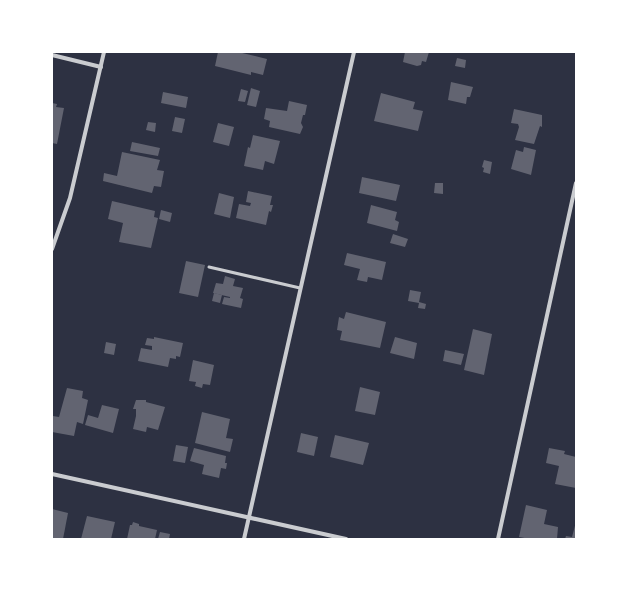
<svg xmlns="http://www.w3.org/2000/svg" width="628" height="591" viewBox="0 0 628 591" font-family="Arial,sans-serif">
<rect width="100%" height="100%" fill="#2d3142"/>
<g fill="#626471">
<path d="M218,52H238L267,59L263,75L251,72V75L215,66Z"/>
<path d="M405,52H429L426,62L422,61L421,65L417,66L403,62Z"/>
<path d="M457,58L466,60L465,68L455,66Z"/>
<path d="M451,82L473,87L470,97H467L466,104L448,100Z"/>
<path d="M251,88L260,91L256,107L247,105Z"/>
<path d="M241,89L248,91L245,102L238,101Z"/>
<path d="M163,92L188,97L186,108L161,103Z"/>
<path d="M381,93L415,102L413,109L423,111L418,131L374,121Z"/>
<path d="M289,101L307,105L305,115H303L301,123L303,127L300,134L269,127L270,121L264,119L266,108L287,111Z"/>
<path d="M52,103L57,104L56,107L64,108L57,144L52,143Z"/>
<path d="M514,109L542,115V127L540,126L534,144L515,140L519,127L518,124L511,123Z"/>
<path d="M175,117L185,119L182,133L172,131Z"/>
<path d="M148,122L156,123L155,132L146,130Z"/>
<path d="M218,123L234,127L229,146L213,142Z"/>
<path d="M253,135L280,141L274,164L265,161L263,170L244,166L248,147L250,148Z"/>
<path d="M132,142L160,148L158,156L130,151Z"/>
<path d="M524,147L536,150L531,175L511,169L516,150L523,152Z"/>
<path d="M122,152L160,160L157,170L164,171L161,187L154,186L152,193L103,181L104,173L117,176Z"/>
<path d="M484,160L492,162L490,174L483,172L484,168L482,167Z"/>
<path d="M362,177L400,185L396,201L359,193Z"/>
<path d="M435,183H443V194L434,193Z"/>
<path d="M248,191L272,196L270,205H273L271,212L269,211L266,225L236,218L239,204L250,206L251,203L246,202Z"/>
<path d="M219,193L234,197L230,218L214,214Z"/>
<path d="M112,201L155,211L154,217L158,218L151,248L119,242L123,223L108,219Z"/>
<path d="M371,205L397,212L395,220L399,222L397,231L367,223Z"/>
<path d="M161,210L172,213L170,222L159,219Z"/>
<path d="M393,234L408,239L405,247L390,243Z"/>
<path d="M347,253L386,262L382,280L368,277L367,282L357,280L360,269L344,265Z"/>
<path d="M186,261L205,265L198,297L179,293Z"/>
<path d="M225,276L235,279L233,286L243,288L240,298L243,299L241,308L222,304L224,297L230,298V297L213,293L216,283L223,284Z"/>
<path d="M410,290L421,292L419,302L426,304L425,309L418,308L419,303L408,301Z"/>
<path d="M214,293L222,295L220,303L212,301Z"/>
<path d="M346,312L386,322L380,348L340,340L342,331L337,330L339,317L344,319Z"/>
<path d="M473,329L492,334L484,375L464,370Z"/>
<path d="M154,337L183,343L180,357L176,356V359L170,358L168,367L138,361L141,348L152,350V346L145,345L147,338L154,339Z"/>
<path d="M395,337L417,343L414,359L390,353Z"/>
<path d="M106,342L116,344L114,355L104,353Z"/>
<path d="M445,350L464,354L461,365L443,361Z"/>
<path d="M193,360L214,365L210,385L203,384L202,388L195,386L196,382L189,381Z"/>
<path d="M360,387L380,392L375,415L355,411Z"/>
<path d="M67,388L83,391L82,398L88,400L83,424L77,422L74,436L52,432L53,416L59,417Z"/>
<path d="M136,400H146V402L165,407L158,430L147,427L146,432L133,429L136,416V409H133Z"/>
<path d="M102,405L119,409L113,433L85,425L88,415L98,418Z"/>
<path d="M202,412L230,419L226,438L233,439L230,452L195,443Z"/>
<path d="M301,433L318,437L314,456L297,452Z"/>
<path d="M335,435L369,443L363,465L330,457Z"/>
<path d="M176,445L188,447L185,463L173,461Z"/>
<path d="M194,448L226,456L225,463H227L226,469L221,468L219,478L202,474L204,465L190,461Z"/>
<path d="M549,448L565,451L564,454L576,457V488L555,484L559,466L546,463Z"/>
<path d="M526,505L547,510L544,524L558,527L557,539H530L519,537Z"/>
<path d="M52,509L68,513L63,539H52Z"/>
<path d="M87,516L115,522L111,539H81Z"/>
<path d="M133,522L139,524V526L157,530L155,539H127L130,525H132Z"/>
<path d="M576,522V539H565L566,536L572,537Z"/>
<path d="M160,532L170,534L169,539H158Z"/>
</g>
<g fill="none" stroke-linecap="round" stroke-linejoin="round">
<path stroke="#caccd0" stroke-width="3" d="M209,267L300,288"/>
<g stroke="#caccd0" stroke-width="4">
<path d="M52,55L101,67"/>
<path d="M52,249L70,198L104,52"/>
<path d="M52,474L346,539"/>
<path d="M244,539L354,52"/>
<path d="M498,539L576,183"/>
</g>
</g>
<rect width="628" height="591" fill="none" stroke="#ffffff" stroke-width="106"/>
</svg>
